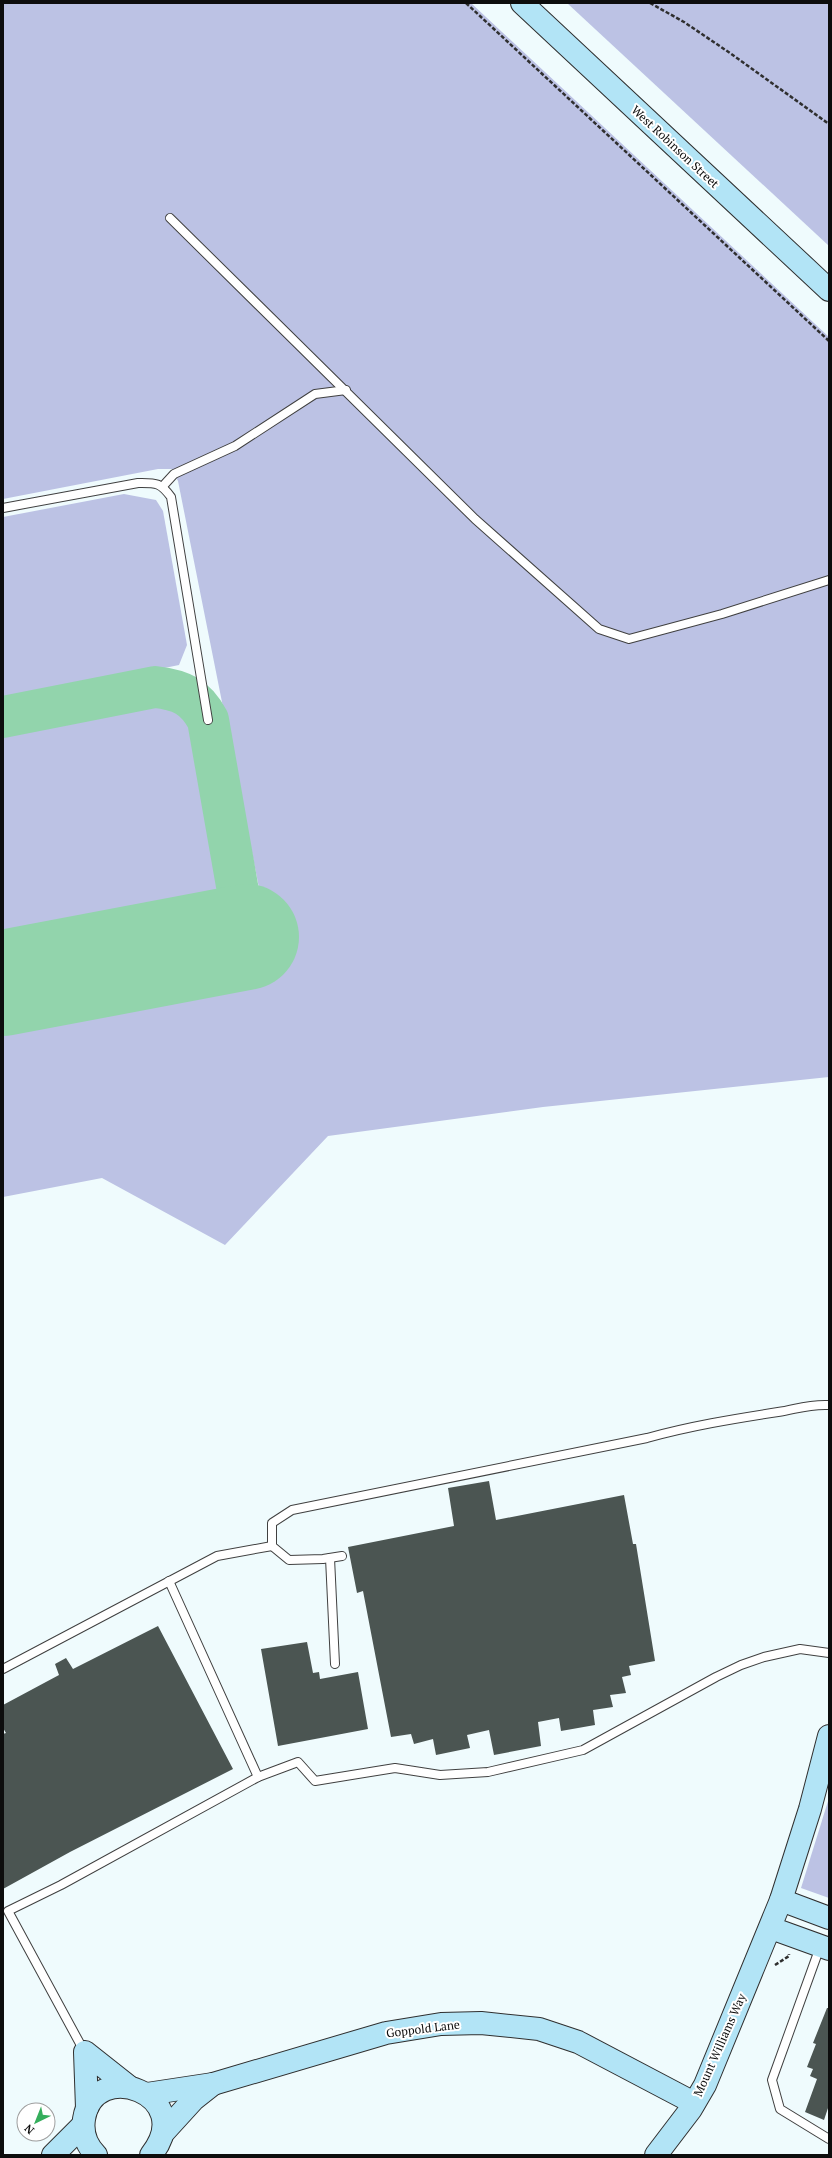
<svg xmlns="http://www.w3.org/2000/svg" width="832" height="2158" viewBox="0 0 832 2158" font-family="'PT Serif',serif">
<rect width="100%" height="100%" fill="#effbfd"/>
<g fill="#bcc2e4">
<path d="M3,3H471L829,337V1077L543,1107L328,1136L225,1245L102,1178L3,1197V1020L285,965L271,896L261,898L178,481L172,469H158L3,499Z"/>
<path d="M567,3H829V246Z"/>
<path d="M124,494L156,500L163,511L187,645L179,665L3,701V517Z"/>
<path d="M155,703C174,703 183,706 194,722L222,866C223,886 212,898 197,910L3,947V732Z"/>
<path d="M829,1798V1898L801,1888Z"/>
</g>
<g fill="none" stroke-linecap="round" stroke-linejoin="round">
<path stroke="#92d4ac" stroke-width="42" d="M3,717L155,687C181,690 195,696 208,720L246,937"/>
<path stroke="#92d4ac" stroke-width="106" d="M3,983L246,937"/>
</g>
<g fill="#4b5552">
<path d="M489,1481L496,1520L624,1495L633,1544H636L655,1661L629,1666L631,1675L622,1677L626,1693L610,1695L613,1707L593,1710L595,1725L561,1731L559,1718L538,1722L541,1746L494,1755L489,1730L467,1735L470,1748L436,1755L433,1739L414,1744L411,1734L391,1737L363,1591L357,1593L348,1547L454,1526L448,1488Z"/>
<path d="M158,1626L233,1769L70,1852L3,1889V1734L6,1733L3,1728V1705L59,1675L55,1664L66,1658L73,1669Z"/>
<path d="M307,1642L313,1673L319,1672L320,1679L358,1672L368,1729L278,1746L261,1649Z"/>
<path d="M827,2008H829V2105L824,2120L805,2112L817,2079L810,2076L813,2069L807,2067L816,2044L813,2043Z"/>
</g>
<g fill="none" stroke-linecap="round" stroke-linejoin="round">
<g stroke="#404040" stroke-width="10">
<g id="lane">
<path d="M170,218L475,519L599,629L629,639L722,614L829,580"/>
<path d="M163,486L174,474L235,446L315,394L346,390"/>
<path d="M3,508L138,483C156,483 160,482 171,497L208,720"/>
<path d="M342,1556L323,1559L289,1560L272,1546V1523L292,1510L647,1438C690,1426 733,1419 778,1412C797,1409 808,1404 829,1405"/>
<path d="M330,1558L335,1664"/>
<path d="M169,1581L258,1777"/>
<path d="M3,1669L217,1556L272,1546"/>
<path d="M820,1947L772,2080L780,2109L829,2139"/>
<path d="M84,2051L8,1911L61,1885L258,1777L298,1762L315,1781L395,1768L440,1775L488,1772L583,1750L716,1677L741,1665L764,1657L800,1649L829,1653"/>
</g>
</g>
<g stroke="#2f2f2f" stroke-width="24">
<g id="secondary">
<path d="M522,3L829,290"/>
<path d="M781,1900L829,1918"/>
<path d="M771,1928L829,1949"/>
<path d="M147,2094L213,2084L386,2033L441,2024L481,2023L539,2029L578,2042L694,2103"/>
<path d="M87,2108L85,2052L128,2086"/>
<path d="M163,2133L194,2099L213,2084"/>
<path d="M53,2155L83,2125"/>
<path d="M96,2155C86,2145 82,2132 84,2119C94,2056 199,2095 151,2155"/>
<path d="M656,2155L691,2109L705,2085L781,1900L810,1809L829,1736"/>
</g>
</g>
<g stroke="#2f2f2f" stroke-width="2.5" stroke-dasharray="4 2" stroke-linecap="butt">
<path d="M466,3L829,341"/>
<path d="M650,3L684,22L730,53L829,124"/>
<path d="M775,1965L789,1956V1954"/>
</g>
<use href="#lane" stroke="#fff" stroke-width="8"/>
<use href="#secondary" stroke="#b2e4f6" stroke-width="22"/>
</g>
<g text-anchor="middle" stroke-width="4" stroke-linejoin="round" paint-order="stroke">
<g font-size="12" fill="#0d0d0d" stroke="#fff">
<text transform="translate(675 147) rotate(43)" y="4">West Robinson Street</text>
<text transform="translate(423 2029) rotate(-7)" y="4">Goppold Lane</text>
<text transform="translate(720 2045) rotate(-66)" y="4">Mount Williams Way</text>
</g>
</g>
<rect width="832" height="2158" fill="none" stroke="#0d0d0d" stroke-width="8"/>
<g transform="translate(36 2122) rotate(223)"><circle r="19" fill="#ffffff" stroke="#9e9e9e"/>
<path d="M0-3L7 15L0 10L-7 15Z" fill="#35ae5c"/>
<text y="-6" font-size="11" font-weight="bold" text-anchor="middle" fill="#0d0d0d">N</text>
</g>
</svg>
